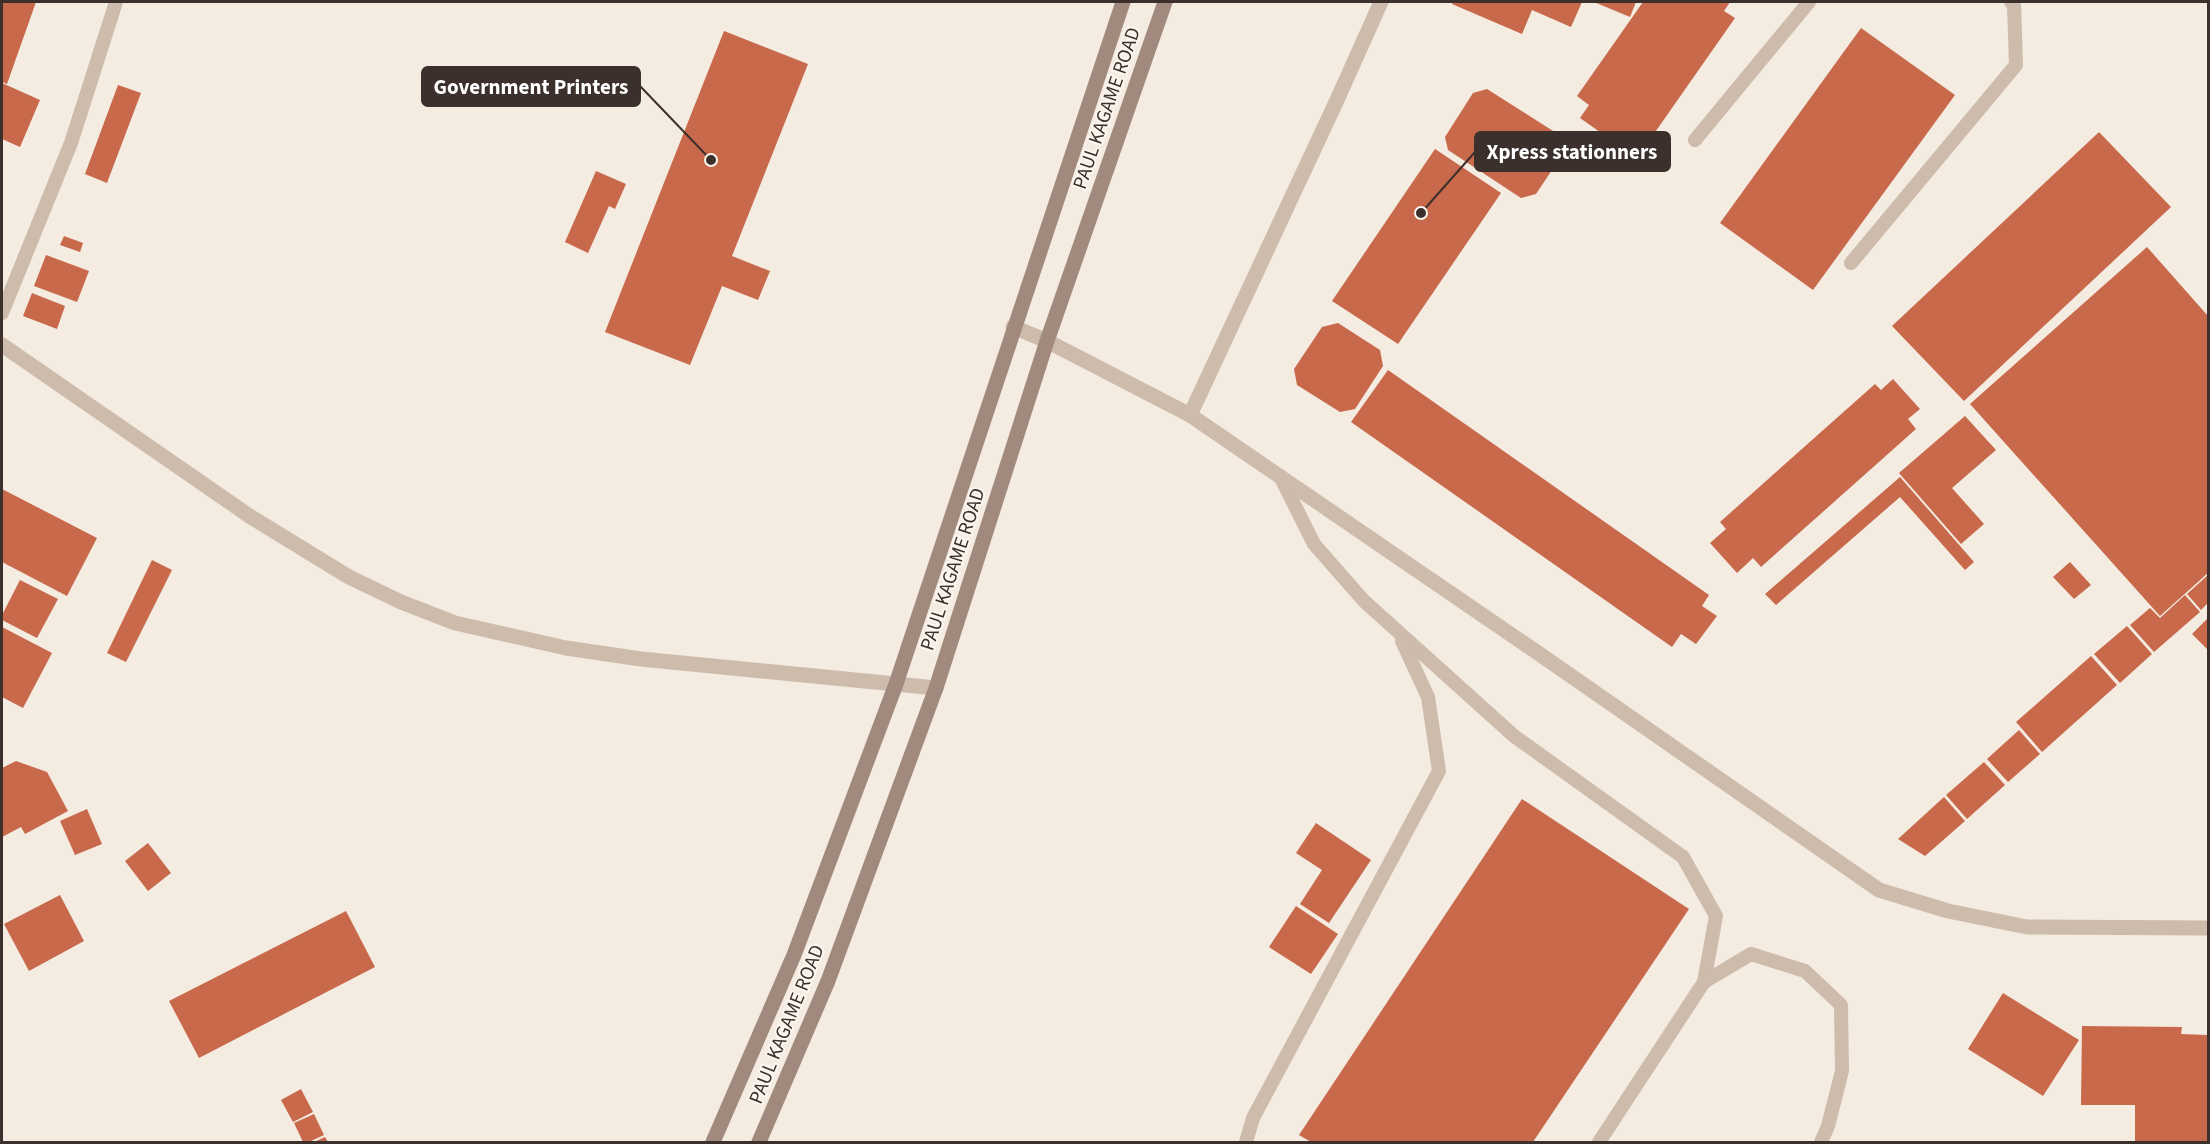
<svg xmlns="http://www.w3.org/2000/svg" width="2210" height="1144" viewBox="0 0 2210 1144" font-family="'Source Sans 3',sans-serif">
<rect width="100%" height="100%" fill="#f4ebe1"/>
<g fill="#c8694b">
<path d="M2,2H36L7,84L2,82Z"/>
<path d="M1453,2H1582L1571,27L1532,10L1522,34L1452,4Z"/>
<path d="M1594,2H1636L1630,17Z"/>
<path d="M1643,2H1730L1724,11L1735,18L1637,158L1580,118L1589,105L1577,96Z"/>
<path d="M1861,28L1955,95L1813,290L1720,223Z"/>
<path d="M724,31L808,64L732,256L770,271L758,300L722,286L690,365L605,332Z"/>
<path d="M2,83L40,100L20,147L2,139Z"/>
<path d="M118,85L141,93L107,183L85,174Z"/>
<path d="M1487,89L1561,136L1564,152L1536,194L1521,198L1448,150L1445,137L1473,93Z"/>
<path d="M2099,132L2171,207L1964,401L1892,326Z"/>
<path d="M1435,149L1501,193L1398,344L1332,301Z"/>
<path d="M596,171L626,184L615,209L609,206L588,253L565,242Z"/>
<path d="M64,236L83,243L80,252L60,245Z"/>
<path d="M2147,247L2208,316V573L2160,616L1970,404Z"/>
<path d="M46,255L89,271L77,302L34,286Z"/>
<path d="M32,293L65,306L57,329L23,316Z"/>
<path d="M1338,323L1380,350L1383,366L1355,409L1340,412L1297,385L1294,369L1322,327Z"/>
<path d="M1388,370L1709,595L1702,606L1717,616L1696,644L1681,634L1672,647L1351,422Z"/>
<path d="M1893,379L1920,409L1908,419L1916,429L1761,567L1753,558L1737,573L1710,543L1726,529L1720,522L1875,384L1881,390Z"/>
<path d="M1965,416L1996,450L1952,488L1984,524L1961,544L1899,473Z"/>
<path d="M1900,477L1974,562L1965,570L1900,497L1776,605L1765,594Z"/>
<path d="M2,489L97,538L67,596L2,562Z"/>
<path d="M152,560L172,570L126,662L107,653Z"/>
<path d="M2070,562L2091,585L2074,599L2053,577Z"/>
<path d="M2208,575V603L2201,610L2187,594Z"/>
<path d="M20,580L58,599L37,638L2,620V615Z"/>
<path d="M2185,595L2200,612L2154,652L2130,625L2150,608L2160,618Z"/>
<path d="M2208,618V650L2192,634Z"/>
<path d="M2127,626L2152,654L2120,683L2094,654Z"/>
<path d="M2,627L52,653L23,708L2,697Z"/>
<path d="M2091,656L2117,685L2042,752L2016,722Z"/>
<path d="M2019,730L2040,754L2008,782L1987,759Z"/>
<path d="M16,761L47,772L68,811L25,834L21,827L2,837V768Z"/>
<path d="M1984,762L2005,785L1967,819L1946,795Z"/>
<path d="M1944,797L1965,821L1925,856L1898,839Z"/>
<path d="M1522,799L1689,909L1533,1142H1311L1299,1135Z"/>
<path d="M87,809L102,844L75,855L60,821Z"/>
<path d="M1316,823L1371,860L1329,923L1300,904L1322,870L1296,853Z"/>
<path d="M148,843L171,873L148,891L125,861Z"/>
<path d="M60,895L84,941L29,971L4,924Z"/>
<path d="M1296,906L1338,934L1311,974L1269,947Z"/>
<path d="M346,911L375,967L199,1058L169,1001Z"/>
<path d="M2003,993L2079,1040L2043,1096L1968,1049Z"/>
<path d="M2082,1026L2182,1027L2181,1034L2208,1035V1142H2135V1105H2081Z"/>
<path d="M301,1089L313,1112L293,1122L281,1100Z"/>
<path d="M314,1114L324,1135L309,1142H303L294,1123Z"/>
<path d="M325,1137L328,1142H314Z"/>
</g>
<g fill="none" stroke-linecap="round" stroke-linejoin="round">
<g stroke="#cdbbac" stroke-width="14">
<path d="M1695,140L1809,2"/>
<path d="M1851,263L2016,65L2014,5L2011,2"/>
<path d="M2,313L71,143L116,2"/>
<path d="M1280,476L1314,544L1364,601L1514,736L1683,857L1716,916L1704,982L1599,1142"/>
<path d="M1704,982L1751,954L1805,971L1841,1005L1842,1071L1828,1126L1821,1142"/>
<path d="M1246,1142L1253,1118L1439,771L1428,697L1402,641"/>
</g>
<g stroke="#cdbbac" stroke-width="15">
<path d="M1013,327L1047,341L1190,415L1538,653L1879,890L1948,911L2027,927L2208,928"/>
<path d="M2,345L251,517L349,577L401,602L455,623L566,648L641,659L936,688"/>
<path d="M1190,415L1337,100L1381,2"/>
</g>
<g stroke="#a18a7d" stroke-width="15">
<path d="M713,1142L794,955L896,684L1123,2"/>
<path d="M759,1142L828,981L936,688L1047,341L1165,2"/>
</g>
</g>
<g text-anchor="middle" stroke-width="4.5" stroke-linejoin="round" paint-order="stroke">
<g font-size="20" fill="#3b302b" stroke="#fbf5ee">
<text transform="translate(1106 108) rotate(-71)" y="7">PAUL KAGAME ROAD</text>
<text transform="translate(952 569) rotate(-72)" y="7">PAUL KAGAME ROAD</text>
<text transform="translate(786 1024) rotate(-68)" y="7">PAUL KAGAME ROAD</text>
</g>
</g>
<path fill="none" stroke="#3b302b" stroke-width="2" d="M711 160L640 86M1421 213L1475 152"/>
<g fill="#3b302b" stroke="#fbf5ee" stroke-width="2">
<circle cx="711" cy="160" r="6"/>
<circle cx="1421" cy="213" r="6"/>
</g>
<g fill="#3b302b" stroke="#3b302b" stroke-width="2">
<rect x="422" y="67" width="218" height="39" rx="6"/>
<rect x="1475" y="132" width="195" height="39" rx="6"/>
</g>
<g font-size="21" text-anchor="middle" font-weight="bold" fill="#fff">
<text x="531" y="94">Government Printers</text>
<text x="1572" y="159">Xpress stationners</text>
</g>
<rect width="2210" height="1144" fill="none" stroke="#3b302b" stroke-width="6"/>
</svg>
